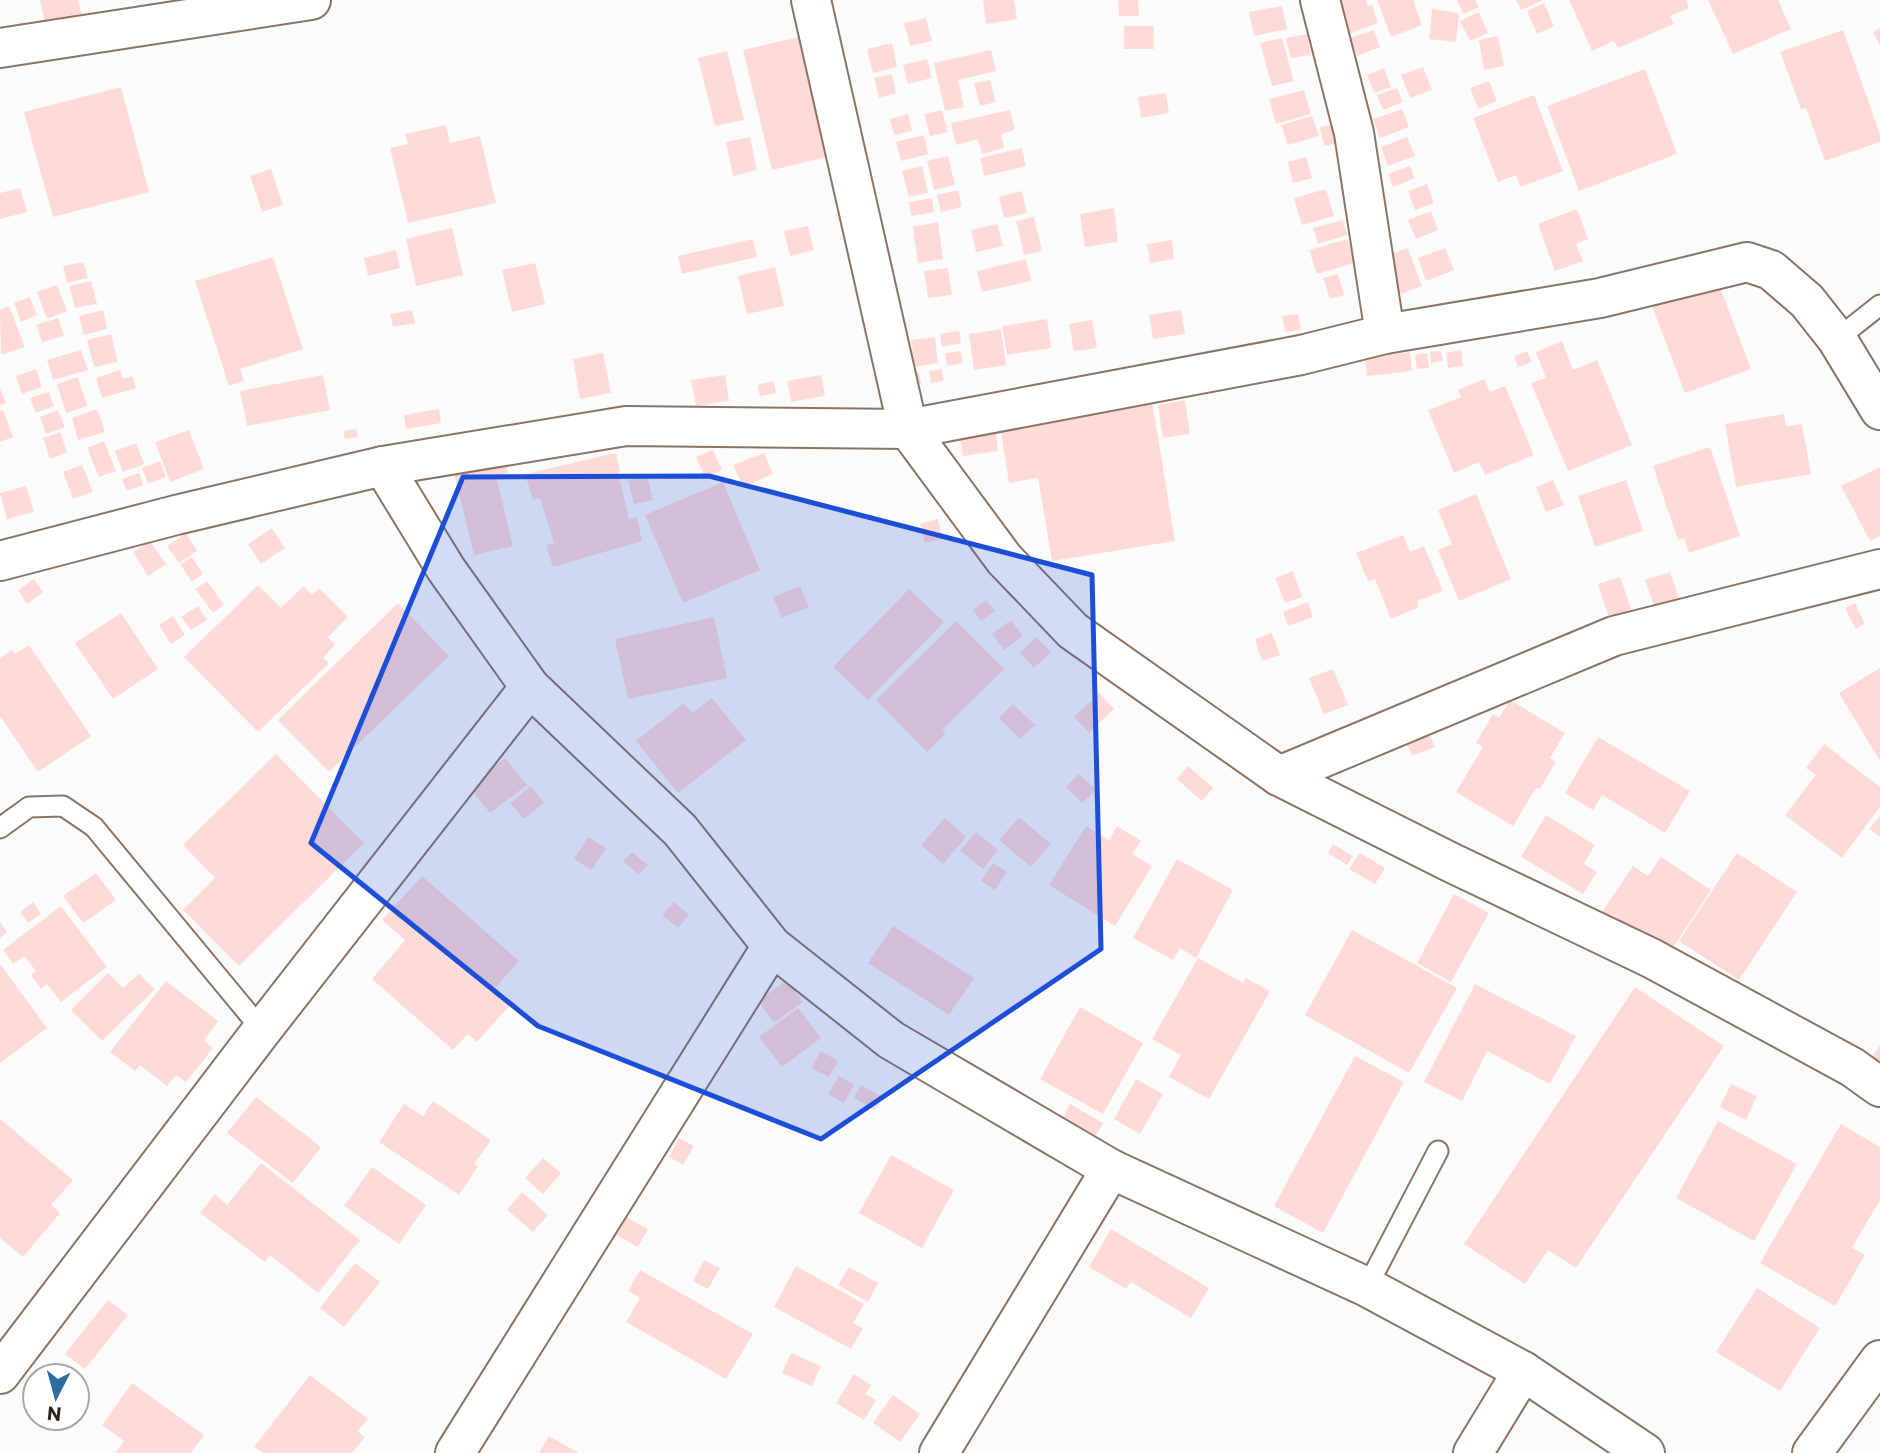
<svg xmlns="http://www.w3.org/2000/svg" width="1880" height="1453" viewBox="0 0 1880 1453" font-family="Commissioner,sans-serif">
<rect width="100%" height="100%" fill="#fbfbfb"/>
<g fill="#ffdbd8">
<path d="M40,0H78L82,15L45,23Z"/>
<path d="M983,0H1014L1017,19L986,24Z"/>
<path d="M1118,0H1138L1139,16H1119Z"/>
<path d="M1341,0H1366L1368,6L1372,5L1378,23L1349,34L1337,1Z"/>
<path d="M1377,0H1413L1422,25L1391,37Z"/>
<path d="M1457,0H1475L1479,7L1463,14Z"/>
<path d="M1516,0H1543L1521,10Z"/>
<path d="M1569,0H1686L1689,8L1670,16L1674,24L1618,48L1614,41L1592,51Z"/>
<path d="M1708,0H1778L1791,29L1733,54Z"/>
<path d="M1544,3L1554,26L1537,34L1527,11Z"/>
<path d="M1282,6L1287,29L1254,36L1249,12Z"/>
<path d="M1432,9L1459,13L1456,42L1429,39Z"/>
<path d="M1479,12L1488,33L1470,41L1460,21Z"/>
<path d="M926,18L932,41L910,46L904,23Z"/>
<rect x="1124" y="26" width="30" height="23"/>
<path d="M1880,28V46L1873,32Z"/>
<path d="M1374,30L1380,47L1357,56L1350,38Z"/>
<path d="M1843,30L1880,134V142L1825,161L1806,108L1801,109L1780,52Z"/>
<path d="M1307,34L1311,55L1291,58L1286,38Z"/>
<path d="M803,36L831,156L772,170L743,50Z"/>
<path d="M1498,36L1504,66L1484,70L1479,40Z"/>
<path d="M1282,38L1294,81L1272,86L1260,43Z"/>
<path d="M892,43L897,67L873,73L867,49Z"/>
<path d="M991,50L996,71L958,80L964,107L945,111L934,63Z"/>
<path d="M727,51L744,120L715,126L698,58Z"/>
<path d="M927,59L932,78L908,84L903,65Z"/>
<path d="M1423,67L1432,90L1410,98L1401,75Z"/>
<path d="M1384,68L1391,87L1374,93L1367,75Z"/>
<path d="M1645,69L1677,154L1579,191L1547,106Z"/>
<path d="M892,74L896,93L879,98L874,78Z"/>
<path d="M990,80L996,102L980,106L974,83Z"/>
<path d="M1489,81L1497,101L1478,109L1470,88Z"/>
<path d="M121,87L149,192L53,217L24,112Z"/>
<path d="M1397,88L1403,102L1383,110L1377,95Z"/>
<path d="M1304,90L1311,114L1276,124L1269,99Z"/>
<path d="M1166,93L1169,113L1141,118L1138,97Z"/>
<path d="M1534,95L1563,171L1520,187L1516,175L1498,182L1473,118Z"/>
<path d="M1402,109L1409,127L1380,138L1373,119Z"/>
<path d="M942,110L948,132L930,136L924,114Z"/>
<path d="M1010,110L1015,130L1001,134L1004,148L982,154L978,139L956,145L951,123Z"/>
<path d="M908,114L912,131L894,135L890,119Z"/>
<path d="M1312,116L1319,136L1288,145L1281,125Z"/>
<path d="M1334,124L1339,143L1324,146L1320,127Z"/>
<path d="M446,125L450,143L480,136L496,203L408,223L390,148L408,144L405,134Z"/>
<path d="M924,135L928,154L901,161L896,142Z"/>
<path d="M750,137L757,170L733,176L726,142Z"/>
<path d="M1407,137L1415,156L1388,166L1381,147Z"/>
<path d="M1022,148L1026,166L984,176L980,158Z"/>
<path d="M948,156L955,185L934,190L927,161Z"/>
<path d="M1306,157L1312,178L1293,183L1288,162Z"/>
<path d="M922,166L928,193L909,197L902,171Z"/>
<path d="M1410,166L1415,178L1393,187L1388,174Z"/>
<path d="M271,169L283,205L262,212L250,176Z"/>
<path d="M1427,184L1434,203L1415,210L1408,191Z"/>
<path d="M20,188L27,212L0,219V193Z"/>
<path d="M1326,189L1334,216L1302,225L1294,198Z"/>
<path d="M958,190L962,207L941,212L937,195Z"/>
<path d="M1022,191L1027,213L1004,218L999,197Z"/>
<path d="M932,198L934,212L911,216L909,202Z"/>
<path d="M1114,208L1118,242L1085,247L1080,214Z"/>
<path d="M1577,209L1588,239L1576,244L1583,261L1555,271L1538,224Z"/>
<path d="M1431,211L1438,230L1416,239L1408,220Z"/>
<path d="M1034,217L1042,251L1024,255L1016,221Z"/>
<path d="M1343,220L1347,235L1318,244L1313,228Z"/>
<path d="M938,222L943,259L918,263L913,227Z"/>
<path d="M997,224L1003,246L976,252L971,230Z"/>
<path d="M808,226L814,250L790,256L784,231Z"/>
<path d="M452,228L463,275L416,286L406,239Z"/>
<path d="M753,239L757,257L682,274L678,256Z"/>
<path d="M1348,239L1354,263L1317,274L1309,250Z"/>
<path d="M1172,240L1174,259L1150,263L1147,244Z"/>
<path d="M1408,248L1422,286L1401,294L1386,256Z"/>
<path d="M1445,248L1454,270L1426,281L1418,258Z"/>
<path d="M396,250L400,268L368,276L364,258Z"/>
<path d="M273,257L303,349L240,369L244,381L229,386L195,281Z"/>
<path d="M1026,259L1031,281L982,292L977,271Z"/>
<path d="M83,262L88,278L67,283L63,266Z"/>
<path d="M535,263L545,304L512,312L502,270Z"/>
<path d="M775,267L784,306L747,314L738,276Z"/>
<path d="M948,268L952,295L928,298L924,271Z"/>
<path d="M1338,274L1344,295L1330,299L1323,278Z"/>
<path d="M1716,277L1751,369L1685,393L1650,301Z"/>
<path d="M91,281L97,304L75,308L69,286Z"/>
<path d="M57,285L67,311L47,319L37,292Z"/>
<path d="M30,297L37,315L21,322L14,303Z"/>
<path d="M9,306L25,347L1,355L0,310Z"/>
<path d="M103,310L107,329L84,335L79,316Z"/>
<path d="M412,310L415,323L393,327L390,314Z"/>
<path d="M1181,310L1185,334L1153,339L1149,315Z"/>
<path d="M1298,314L1301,330L1285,332L1282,316Z"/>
<path d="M58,318L64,336L42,342L36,325Z"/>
<path d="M1047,319L1051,348L1007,355L1002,326Z"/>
<path d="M1092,320L1097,348L1074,351L1069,324Z"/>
<path d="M1001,329L1006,365L974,370L969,334Z"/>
<path d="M959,331L961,343L942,347L940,334Z"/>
<path d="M111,334L118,362L94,367L87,340Z"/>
<path d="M935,337L938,363L915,367L911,340Z"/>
<path d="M1562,341L1573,370L1597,360L1632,445L1568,471L1531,383L1546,378L1536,352Z"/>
<path d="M81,350L88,370L53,380L47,360Z"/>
<path d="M1461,350L1463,366L1448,368L1446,353Z"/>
<path d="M961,351L963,363L947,366L945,353Z"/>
<path d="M1441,351L1443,361L1431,363L1430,352Z"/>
<path d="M1527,351L1532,362L1518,367L1514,356Z"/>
<path d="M1410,352L1412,371L1367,376L1365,358Z"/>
<path d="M603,353L611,393L580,399L573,359Z"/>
<path d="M1427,353L1429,368L1417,369L1415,355Z"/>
<path d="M36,369L42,387L22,394L16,376Z"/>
<path d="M941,369L944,381L931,383L929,371Z"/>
<path d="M120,370L123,379L132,376L136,388L102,398L96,378Z"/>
<path d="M919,372L921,384L908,386L907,374Z"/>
<path d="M323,375L330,410L247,426L240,391Z"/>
<path d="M725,375L729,401L696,406L691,380Z"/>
<path d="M821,375L825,396L791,402L787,381Z"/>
<path d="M78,377L87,406L66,413L57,384Z"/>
<path d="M1484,379L1490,392L1505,386L1534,455L1485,475L1479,462L1454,473L1428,410L1461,397L1458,390Z"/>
<path d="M774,381L776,393L760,396L757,385Z"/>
<path d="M0,388L6,403L0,405Z"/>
<path d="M49,392L54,406L36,413L30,398Z"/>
<path d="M1185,400L1190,434L1163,438L1158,405Z"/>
<path d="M1152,401L1175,541L1052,561L1038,478L1009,483L1000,426Z"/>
<path d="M97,409L105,432L78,440L72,418Z"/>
<path d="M439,409L441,423L406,429L404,415Z"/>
<path d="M3,410L13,437L0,442V411Z"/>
<path d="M58,410L65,427L46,434L40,417Z"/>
<path d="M1784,414L1786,426L1802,424L1811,474L1736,487L1725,424Z"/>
<path d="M995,425L998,451L963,456L959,431Z"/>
<path d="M356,429L358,437L345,439L343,431Z"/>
<path d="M189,430L204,469L170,482L155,442Z"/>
<path d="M60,432L67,452L50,459L43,438Z"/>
<path d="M104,441L116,471L99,477L87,448Z"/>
<path d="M136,443L144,464L123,472L115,451Z"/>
<path d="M1710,447L1740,536L1689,553L1684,538L1678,540L1653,466Z"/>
<path d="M713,450L722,470L705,478L696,457Z"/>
<path d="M616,453L620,472H618L629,519L637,517L642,541L553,567L546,545L554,543L540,498L533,500L525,474Z"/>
<path d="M764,453L773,474L743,487L733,465Z"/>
<path d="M504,457L508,473L496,476L513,546L474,555L453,469Z"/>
<path d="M160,461L166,477L148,484L142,468Z"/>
<path d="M82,465L93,492L73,499L63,472Z"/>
<path d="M1880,467V536L1870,541L1841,486Z"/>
<path d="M139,473L143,485L127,491L122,479Z"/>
<path d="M647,476L653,500L634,504L628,480Z"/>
<path d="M1553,480L1564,505L1546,512L1536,487Z"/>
<path d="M1626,480L1643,531L1595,547L1578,496Z"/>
<path d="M723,482L760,570L683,603L645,515Z"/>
<path d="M26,486L34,512L7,519L0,493Z"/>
<path d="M1476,494L1511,579L1459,601L1438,550L1452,544L1438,510Z"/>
<path d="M938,519L942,539L925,543L920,524Z"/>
<path d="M272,528L285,548L261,564L248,544Z"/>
<path d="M186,533L197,551L179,563L167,546Z"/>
<path d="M1403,535L1410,552L1424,546L1443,591L1417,601L1419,607L1391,619L1375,579L1368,581L1356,553Z"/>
<path d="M150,541L166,564L148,576L133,552Z"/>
<path d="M192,557L203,574L192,582L180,564Z"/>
<path d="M1293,571L1302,597L1285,603L1275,578Z"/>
<path d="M1670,572L1679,598L1654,606L1645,580Z"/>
<path d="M1620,577L1633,614L1610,621L1598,584Z"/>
<path d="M34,579L43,592L27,604L18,590Z"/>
<path d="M207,581L224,605L213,613L195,589Z"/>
<path d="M258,585L281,608L304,586L312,595L319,588L348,617L328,637L335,645L323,658L329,663L258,732L184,657Z"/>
<path d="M800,586L809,607L782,618L773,597Z"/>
<path d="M909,589L944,622L868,700L833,667Z"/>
<path d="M986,600L995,611L981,621L973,610Z"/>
<path d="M1308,602L1313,617L1288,626L1283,612Z"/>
<path d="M398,603L449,656L329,772L278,720Z"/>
<path d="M1855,603L1865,624L1856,629L1845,608Z"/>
<path d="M198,606L207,620L191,630L181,617Z"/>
<path d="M121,613L158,669L113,699L75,643Z"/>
<path d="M173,616L185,635L171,644L159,625Z"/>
<path d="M714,617L727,678L628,699L615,639Z"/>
<path d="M1011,620L1023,636L1004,650L992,634Z"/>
<path d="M956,621L1004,669L942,730L946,733L927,752L876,700Z"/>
<path d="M1272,633L1280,655L1262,661L1255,639Z"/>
<path d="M1036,637L1051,652L1034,668L1020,653Z"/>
<path d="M29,645L91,736L38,772L0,716V658L12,650L15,654Z"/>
<path d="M1880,668V761L1839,693Z"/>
<path d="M1333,669L1348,705L1324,714L1309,678Z"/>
<path d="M1099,693L1114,709L1089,733L1074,717Z"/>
<path d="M712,698L746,740L678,793L636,741L684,703L692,713Z"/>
<path d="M1510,700L1565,733L1550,758L1556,762L1540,789L1536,788L1513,826L1456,792L1483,747L1476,743L1493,714L1499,718Z"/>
<path d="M1013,704L1035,725L1020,739L999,718Z"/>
<path d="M1426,726L1435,747L1412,756L1403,735Z"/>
<path d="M1598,737L1690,791L1665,833L1602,795L1593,810L1565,793Z"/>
<path d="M1824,744L1880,787V807L1842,858L1785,815L1816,775L1806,768Z"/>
<path d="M276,754L364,843L239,966L183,910L215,878L183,845Z"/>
<path d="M505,758L527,785L490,813L468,786Z"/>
<path d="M1188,766L1213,788L1202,801L1177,779Z"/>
<path d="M1079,774L1096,790L1082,803L1066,787Z"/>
<path d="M531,786L544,803L524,819L510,803Z"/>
<path d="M1546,815L1595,845L1584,864L1597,872L1583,894L1521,857Z"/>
<path d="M1880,816V837L1869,829Z"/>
<path d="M1019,817L1051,844L1031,867L999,840Z"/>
<path d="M945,818L966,837L943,864L921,845Z"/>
<path d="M1086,826L1109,840L1117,826L1141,841L1132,854L1152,866L1115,926L1049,885Z"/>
<path d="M976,832L998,850L983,869L960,851Z"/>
<path d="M588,837L606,848L592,870L574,859Z"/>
<path d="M1333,844L1353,856L1347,865L1328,853Z"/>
<path d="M632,852L648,865L639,875L623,861Z"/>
<path d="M1360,853L1385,868L1375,884L1349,869Z"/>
<path d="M1737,853L1797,892L1739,980L1679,941Z"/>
<path d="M1661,857L1711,890L1666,958L1600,915L1633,866L1648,876Z"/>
<path d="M1177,859L1233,890L1196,958L1180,948L1173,960L1133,938Z"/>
<path d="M993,863L1007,872L995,890L981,881Z"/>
<path d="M96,873L116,900L83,923L63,896Z"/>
<path d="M422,876L519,961L495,988L512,1003L477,1042L468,1034L453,1050L372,979L405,940L382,920Z"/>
<path d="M1454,894L1489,913L1451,982L1417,963Z"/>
<path d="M33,902L41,914L28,923L20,912Z"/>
<path d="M674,902L689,915L678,928L662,915Z"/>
<path d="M61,906L107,967L61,1002L47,984L41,989L31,975L36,971L24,956L13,964L3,950Z"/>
<path d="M0,922L7,932L0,938Z"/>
<path d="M893,926L974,978L949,1015L868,963Z"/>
<path d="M1352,930L1457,988L1409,1073L1305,1015Z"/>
<path d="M1198,958L1243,983L1246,978L1270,991L1209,1099L1169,1077L1181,1055L1152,1039Z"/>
<path d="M0,964L47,1028L0,1063Z"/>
<path d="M108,973L123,988L139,974L155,989L102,1041L71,1010Z"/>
<path d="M787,980L803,1002L774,1023L758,1001Z"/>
<path d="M166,981L218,1021L204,1040L213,1048L186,1082L176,1075L167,1086L140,1065L135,1071L110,1052Z"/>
<path d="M1475,984L1576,1036L1550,1084L1487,1051L1462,1101L1424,1082Z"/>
<path d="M1635,987L1724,1046L1576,1268L1548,1250L1525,1284L1464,1244Z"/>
<path d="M1080,1007L1143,1043L1103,1114L1040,1079Z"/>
<path d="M798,1008L821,1038L782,1067L759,1037Z"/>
<path d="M1880,1045V1065L1871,1059Z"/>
<path d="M821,1051L838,1061L829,1077L811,1068Z"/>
<path d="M1355,1056L1404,1082L1323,1233L1274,1206Z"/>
<path d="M839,1076L854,1084L844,1103L828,1094Z"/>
<path d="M1136,1079L1163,1094L1140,1134L1114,1119Z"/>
<path d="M1731,1084L1757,1096L1746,1120L1720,1107Z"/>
<path d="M861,1085L883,1097L875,1110L854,1098Z"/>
<path d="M256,1097L321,1147L293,1183L227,1133Z"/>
<path d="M433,1101L491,1140L474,1164L478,1166L459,1195L379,1142L404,1104L423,1116Z"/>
<path d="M1070,1104L1103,1123L1093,1141L1060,1123Z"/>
<path d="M0,1119L73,1180L51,1205L60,1213L23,1257L0,1238Z"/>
<path d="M1718,1121L1797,1164L1754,1241L1676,1198Z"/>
<path d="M1841,1124L1880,1147V1200L1852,1248L1865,1255L1835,1306L1760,1263Z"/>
<path d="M679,1138L694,1146L683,1165L669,1157Z"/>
<path d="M891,1155L954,1190L922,1248L859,1213Z"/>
<path d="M543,1158L561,1173L543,1194L525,1178Z"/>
<path d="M261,1163L360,1240L318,1293L270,1255L265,1262L200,1213L215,1194L227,1205Z"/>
<path d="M372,1167L426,1205L399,1244L344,1206Z"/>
<path d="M522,1192L548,1215L533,1232L507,1210Z"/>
<path d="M626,1217L648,1229L638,1247L616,1235Z"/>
<path d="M1111,1229L1209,1288L1191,1318L1131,1282L1126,1289L1089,1267Z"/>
<path d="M704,1260L720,1268L708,1289L693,1281Z"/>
<path d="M355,1263L380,1282L344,1327L320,1308Z"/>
<path d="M796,1266L864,1304L853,1323L863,1328L851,1349L774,1307Z"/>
<path d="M849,1267L878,1283L868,1302L838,1285Z"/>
<path d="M640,1270L753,1334L726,1379L626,1322L640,1298L628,1291Z"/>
<path d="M1757,1288L1820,1328L1780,1391L1716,1352Z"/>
<path d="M108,1300L128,1315L85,1369L65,1354Z"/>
<path d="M791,1353L821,1366L812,1386L782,1373Z"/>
<path d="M854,1374L871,1385L865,1394L876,1400L864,1420L836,1403Z"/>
<path d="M310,1375L368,1419L358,1431L365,1437L352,1453H263L254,1447Z"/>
<path d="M132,1383L204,1435L191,1453H115L124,1441L102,1425Z"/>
<path d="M893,1395L920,1414L900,1442L873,1423Z"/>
<path d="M549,1436L579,1453H539Z"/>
</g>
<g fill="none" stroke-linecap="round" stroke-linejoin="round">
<g stroke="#8c7463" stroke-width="23">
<g id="service">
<path d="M1837,339L1880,305"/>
<path d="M0,828L29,807L63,806L94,827L262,1030"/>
<path d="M1367,1287L1438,1151"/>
</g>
</g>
<g stroke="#8c7463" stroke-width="42">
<g id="minor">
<path d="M811,0L908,429L1004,559L1073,631L1279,776L1450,862L1651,958L1852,1067L1880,1087"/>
<path d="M1320,0L1354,133L1385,334"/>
<path d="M0,48L311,0"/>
<path d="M383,466L446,569L530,687L680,830L772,946L891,1040L1111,1169L1367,1287L1523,1371L1645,1453"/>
<path d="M0,561L176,515L383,466L626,426L908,429L1301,355L1385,334L1600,298L1747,262L1771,270L1807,301L1837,339L1880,410"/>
<path d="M1279,776L1614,636L1880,569"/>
<path d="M0,1374L262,1030L530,687"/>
<path d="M455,1453L772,946"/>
<path d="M939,1453L1111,1169"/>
<path d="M1473,1453L1523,1371"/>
<path d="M1812,1453L1880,1360"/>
</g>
</g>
<use href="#service" stroke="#fff" stroke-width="19"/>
<use href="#minor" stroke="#fff" stroke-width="38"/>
</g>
<path fill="#1d4ed8" fill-opacity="0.2" stroke="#1d4ed8" stroke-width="5" stroke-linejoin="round" d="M709,476L1092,575L1101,949L821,1139L538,1026L311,843L463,477Z"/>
<g transform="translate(56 1397) rotate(186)"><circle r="33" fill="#ffffff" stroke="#aba7a4" stroke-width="2"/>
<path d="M0-5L12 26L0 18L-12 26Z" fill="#2b6ca2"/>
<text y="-10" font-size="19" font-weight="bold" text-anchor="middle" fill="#2d231c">N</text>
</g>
</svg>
